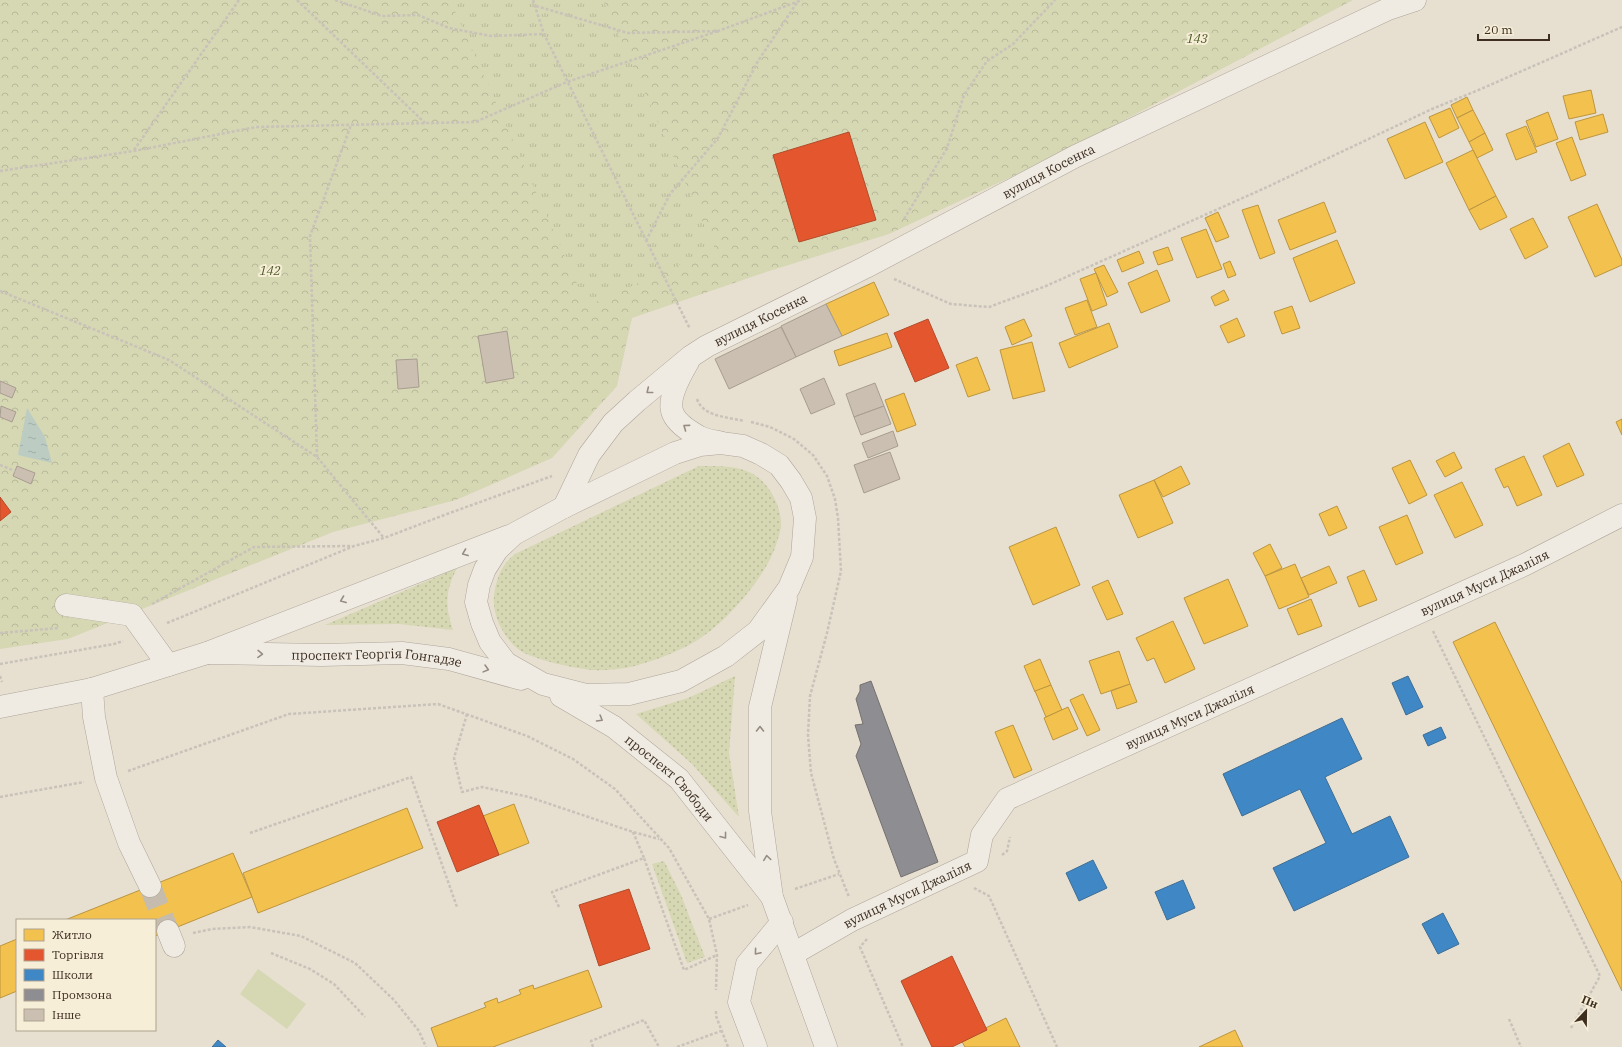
<svg xmlns="http://www.w3.org/2000/svg" width="1622" height="1047" viewBox="0 0 1622 1047" font-family="'IBM Plex Serif',serif">
<defs>
<pattern id="grass-dots" width="8" height="8" patternUnits="userSpaceOnUse"><rect width="8" height="8" fill="#d6d7b3"/><path d="M2 2h.1M6 6h.1" fill="none" stroke="#b9b99a" stroke-width="1.8" stroke-linecap="round"/></pattern>
<pattern id="forest-crowns" width="20" height="18" patternUnits="userSpaceOnUse"><rect width="20" height="18" fill="#d6d7b3"/><path d="M2 6a3 3 0 1 1 6 0M12 15a3 3 0 1 1 6 0" fill="none" stroke="#b9b99a"/></pattern>
<pattern id="park-tufts" width="24" height="20" patternUnits="userSpaceOnUse"><rect width="24" height="20" fill="#d6d7b3"/><path d="M3 7l-1-3M5 7V3M7 7l1-3M15 17l-1-3M17 17v-4M19 17l1-3" fill="none" stroke="#b9b99a"/></pattern>
<pattern id="water-ripples" width="26" height="14" patternUnits="userSpaceOnUse"><rect width="26" height="14" fill="#bcccc2"/><path d="M2 4q2-2 4 0t4 0M15 11q2-2 4 0t4 0" fill="none" stroke="#a2b0a6"/></pattern>
</defs>
<rect width="100%" height="100%" fill="#e7e0d1"/>
<g fill="url(#grass-dots)">
<path d="M699,466C715,466 734,465 749,472C769,481 782,506 781,527C780,533 778,539 776,545C766,577 725,624 696,641C676,653 649,663 626,668C616,669 603,671 593,670C577,669 529,659 518,649C503,637 492,615 494,596C496,579 501,565 515,554Z"/>
<path d="M457,568C445,592 445,605 453,630L399,624L325,625Z"/>
<path d="M735,676L729,753L739,817L692,764L636,714L688,698Z"/>
<path d="M664,861L681,895L705,957L687,963L652,864Z"/>
</g>
<path fill="url(#forest-crowns)" d="M0,0H1353L1052,158L889,234L766,272L632,318L617,386L552,458L456,500L333,532L68,639L0,649Z"/>
<path fill="url(#park-tufts)" d="M450,0H603L715,249L587,306Z"/>
<path fill="#d6d7b3" d="M258,969L306,1004L287,1029L240,994Z"/>
<path fill="url(#water-ripples)" d="M27,408L45,437L52,463L18,455Z"/>
<g fill="#f2c14e" stroke="#bc9540">
<path d="M1591,90L1596,113L1569,119L1563,96Z"/>
<path d="M1467,97L1473,110L1457,118L1451,105Z"/>
<path d="M1450,108L1459,128L1439,138L1429,117Z"/>
<path d="M1473,110L1485,133L1469,142L1457,118Z"/>
<path d="M1548,112L1558,139L1536,147L1526,121Z"/>
<path d="M1603,114L1608,132L1580,140L1575,122Z"/>
<path d="M1425,122L1443,162L1405,179L1387,139Z"/>
<path d="M1526,126L1537,152L1516,160L1506,134Z"/>
<path d="M1485,133L1493,150L1477,158L1469,142Z"/>
<path d="M1572,137L1586,175L1571,181L1556,143Z"/>
<path d="M1473,150L1496,196L1469,210L1446,163Z"/>
<path d="M1496,196L1507,217L1480,230L1469,210Z"/>
<path d="M1324,202L1336,232L1290,250L1278,220Z"/>
<path d="M1597,204L1622,260V265L1595,277L1568,217Z"/>
<path d="M1258,205L1275,253L1260,259L1242,210Z"/>
<path d="M1218,212L1229,237L1216,242L1205,218Z"/>
<path d="M1533,218L1548,247L1525,259L1510,229Z"/>
<path d="M1206,229L1222,269L1197,278L1181,238Z"/>
<path d="M1337,240L1355,283L1310,302L1293,258Z"/>
<path d="M1168,247L1173,260L1158,265L1153,252Z"/>
<path d="M1139,251L1144,263L1122,272L1117,260Z"/>
<path d="M1230,261L1236,275L1228,278L1223,264Z"/>
<path d="M1104,265L1118,292L1107,297L1094,269Z"/>
<path d="M1157,270L1170,301L1141,313L1128,283Z"/>
<path d="M1096,273L1107,305L1092,311L1080,279Z"/>
<path d="M874,282L889,315L842,336L826,304Z"/>
<path d="M1224,290L1229,300L1215,306L1211,297Z"/>
<path d="M1087,300L1097,327L1075,335L1065,308Z"/>
<path d="M1292,306L1300,328L1282,334L1274,312Z"/>
<path d="M1237,318L1245,336L1228,343L1220,326Z"/>
<path d="M1024,319L1032,336L1012,345L1005,327Z"/>
<path d="M1109,323L1118,347L1069,368L1059,343Z"/>
<path d="M887,333L892,347L839,366L834,351Z"/>
<path d="M1032,342L1045,391L1013,399L1000,350Z"/>
<path d="M977,357L990,390L968,397L956,365Z"/>
<path d="M904,393L916,425L897,432L885,400Z"/>
<path d="M1622,419V435L1616,422Z"/>
<path d="M1569,443L1584,475L1557,487L1543,456Z"/>
<path d="M1454,452L1462,468L1445,477L1436,461Z"/>
<path d="M1524,456L1542,495L1517,506L1508,486L1504,488L1495,469Z"/>
<path d="M1410,460L1427,495L1409,504L1392,468Z"/>
<path d="M1181,466L1190,484L1163,497L1154,480Z"/>
<path d="M1154,480L1173,523L1138,538L1119,495Z"/>
<path d="M1462,482L1483,525L1455,538L1434,495Z"/>
<path d="M1337,506L1347,528L1329,536L1319,514Z"/>
<path d="M1407,515L1423,553L1396,565L1379,527Z"/>
<path d="M1056,527L1080,585L1033,605L1009,547Z"/>
<path d="M1270,544L1282,568L1265,576L1253,553Z"/>
<path d="M1295,564L1309,597L1279,609L1265,576Z"/>
<path d="M1329,566L1337,583L1309,595L1301,578Z"/>
<path d="M1364,570L1377,600L1359,607L1347,577Z"/>
<path d="M1228,579L1248,626L1204,644L1184,598Z"/>
<path d="M1108,580L1123,614L1107,620L1092,587Z"/>
<path d="M1311,599L1322,626L1298,635L1287,609Z"/>
<path d="M1173,621L1195,669L1165,683L1154,658L1147,661L1136,638Z"/>
<path d="M1495,622L1622,883V991L1453,642Z"/>
<path d="M1119,651L1130,684L1101,694L1089,661Z"/>
<path d="M1040,659L1051,685L1035,692L1024,666Z"/>
<path d="M1130,684L1137,702L1117,709L1111,691Z"/>
<path d="M1051,685L1062,710L1046,717L1035,691Z"/>
<path d="M1083,694L1100,730L1087,736L1070,700Z"/>
<path d="M1068,707L1078,729L1053,740L1044,718Z"/>
<path d="M1013,725L1032,770L1014,778L995,732Z"/>
<path d="M514,804L529,843L499,855L483,816Z"/>
<path d="M407,808L423,848L258,913L243,873Z"/>
<path d="M233,853L252,897L155,936V920H65Z"/>
<path d="M17,939V991L0,998V946Z"/>
<path d="M588,970L602,1007L493,1047H438L431,1028L486,1007L484,1003L497,998L498,1003L521,994L519,990L533,985L534,989Z"/>
<path d="M1006,1018L1020,1047H965L961,1040Z"/>
<path d="M1235,1030L1243,1047H1199Z"/>
</g>
<g fill="#e4572e" stroke="#b24b2a">
<path d="M849,132L876,220L799,242L773,155Z"/>
<path d="M928,319L949,368L915,382L894,333Z"/>
<path d="M0,497L11,512L0,521Z"/>
<path d="M479,805L499,855L457,872L437,822Z"/>
<path d="M629,889L650,949L599,966L579,905Z"/>
<path d="M952,956L987,1030L952,1047H932L901,981Z"/>
</g>
<g fill="#3f88c5" stroke="#3e6d94">
<path d="M1408,676L1423,707L1406,715L1392,683Z"/>
<path d="M1342,718L1362,759L1325,777L1352,834L1390,816L1409,857L1294,911L1273,868L1326,843L1300,789L1242,816L1223,774Z"/>
<path d="M1441,727L1446,738L1428,746L1423,735Z"/>
<path d="M1093,860L1107,888L1079,901L1066,873Z"/>
<path d="M1183,880L1195,908L1167,920L1155,892Z"/>
<path d="M1443,913L1459,944L1438,954L1422,924Z"/>
<path d="M218,1040L226,1047H212Z"/>
</g>
<path fill="#8d8d92" stroke="#757070" d="M871,681L938,862L901,877L856,756L861,744L855,725L863,724L856,699L860,691V685Z"/>
<g fill="#cbbfb2" stroke="#a89c90">
<path d="M826,304L842,336L796,357L781,326Z"/>
<path d="M781,327L796,357L729,389L715,359Z"/>
<path d="M507,331L514,378L486,383L478,336Z"/>
<path d="M417,359L419,387L398,389L396,360Z"/>
<path d="M824,378L835,404L811,414L800,389Z"/>
<path d="M0,381L16,388L12,398L0,393Z"/>
<path d="M875,383L884,406L854,417L846,394Z"/>
<path d="M1,406L16,412L12,422L0,417Z"/>
<path d="M884,406L891,424L861,435L854,417Z"/>
<path d="M893,431L898,446L868,458L862,443Z"/>
<path d="M890,452L900,479L864,493L854,465Z"/>
<path d="M17,466L35,473L31,484L13,476Z"/>
</g>
<g fill="none" stroke-linecap="round" stroke-linejoin="round">
<path stroke="#c5bcae" stroke-width="22" stroke-dasharray="22 11" stroke-linecap="butt" d="M150,886L168,931"/>
<g stroke="#ada599" stroke-width="23">
<g id="minor">
<path d="M688,362C681,374 668,397 672,411C675,422 689,431 698,436C704,440 713,441 719,442"/>
<path d="M721,443L743,446L761,454L779,465L791,481L801,498L805,518L802,557L789,588L758,631L726,656L681,681L629,694L586,695L543,684L506,663L490,642L482,623L476,602L479,585L485,569L497,550L514,534L564,507L675,453L700,445Z"/>
<path id="s1" d="M564,507L589,455L613,423L637,401L690,357L707,346L866,267L1076,156L1388,9L1415,0"/>
<path d="M786,599L760,707V811L772,897L826,1047"/>
<path d="M66,605L132,615L168,665"/>
<path id="s2" d="M207,653L322,655L402,653L449,659L521,679"/>
<path d="M92,689L94,717L106,778L129,843L150,886"/>
<path id="s3" d="M561,696L614,727L679,779L772,897"/>
<path d="M0,707L92,689L207,653L509,536"/>
<path d="M168,931L174,946"/>
<path id="s4" d="M793,954L852,920L977,861L982,835L1007,799L1524,565L1622,515"/>
<path d="M756,1047L739,1002L747,964L782,922"/>
</g>
</g>
<g stroke="#c8c2b9" stroke-width="2.5" stroke-dasharray="3 2" stroke-linecap="butt">
<path d="M297,0L425,123"/>
<path d="M335,0L382,16L418,15L449,28L491,36L544,34"/>
<path d="M533,0L544,34L690,329"/>
<path d="M536,6L628,33L718,31L802,0"/>
<path d="M134,150L239,0"/>
<path d="M0,171L134,151L256,127L475,122L567,82L718,31"/>
<path d="M904,219L947,148L964,95L987,61L1013,44L1055,0"/>
<path d="M646,241L670,194L718,138L758,61L798,1"/>
<path d="M894,279L951,304L989,307L1046,286L1265,188L1432,109L1481,89L1622,27"/>
<path d="M0,291L169,360L317,457L384,538"/>
<path d="M697,399C703,417 728,417 744,421"/>
<path d="M751,422L770,427L794,439L813,455L827,476L835,499L838,518L841,571L827,633L810,696L808,735L811,773L834,859L849,897"/>
<path d="M317,457L310,236L351,125"/>
<path d="M0,465L15,471"/>
<path d="M152,604L254,547L352,546"/>
<path d="M167,623L354,546L384,538L447,514L552,476"/>
<path d="M1433,631L1600,976L1571,1028"/>
<path d="M0,633L59,628"/>
<path d="M0,664L114,644L123,641"/>
<path d="M0,676L2,682"/>
<path d="M467,714L454,758L462,792L482,787L529,797L633,832L659,839"/>
<path d="M128,771L289,714L438,704L527,736L573,759L615,789L669,848L709,919L717,955L716,990"/>
<path d="M0,797L84,782"/>
<path d="M633,832L644,858"/>
<path d="M250,833L411,777L457,907"/>
<path d="M1002,855L1007,851L1010,837"/>
<path d="M974,888L989,896L1057,1047"/>
<path d="M795,889L839,874"/>
<path d="M559,907L552,892L644,858L684,970L717,955"/>
<path d="M709,919L748,905"/>
<path d="M193,933L212,929L250,927L301,936L355,963L394,1000L419,1031L426,1047"/>
<path d="M867,939L860,947L903,1047"/>
<path d="M271,953L310,969L334,984L365,1017"/>
<path d="M716,1011V1016L728,1047"/>
<path d="M1509,1019L1521,1047"/>
<path d="M593,1047L591,1041L644,1020L659,1047"/>
<path d="M677,1047L721,1031"/>
</g>
<use href="#minor" stroke="#efebe3" stroke-width="22"/>
</g>
<defs><path id="oneway-chevron" d="M-2-3.5L2.5 0L-2 3.5" fill="none" stroke-width="1.6" stroke-linecap="round" stroke-linejoin="round"/></defs>
<g stroke="#968c82">
<use href="#oneway-chevron" transform="translate(649 391) rotate(141)"/>
<use href="#oneway-chevron" transform="translate(686 427) rotate(-144)"/>
<use href="#oneway-chevron" transform="translate(465 553) rotate(159)"/>
<use href="#oneway-chevron" transform="translate(343 600) rotate(159)"/>
<use href="#oneway-chevron" transform="translate(260 654) rotate(1)"/>
<use href="#oneway-chevron" transform="translate(486 669) rotate(15)"/>
<use href="#oneway-chevron" transform="translate(600 719) rotate(31)"/>
<use href="#oneway-chevron" transform="translate(760 729) rotate(-90)"/>
<use href="#oneway-chevron" transform="translate(724 836) rotate(52)"/>
<use href="#oneway-chevron" transform="translate(767 858) rotate(-98)"/>
<use href="#oneway-chevron" transform="translate(757 952) rotate(130)"/>
</g>
<g text-anchor="middle" stroke-width="4" stroke-linejoin="round" paint-order="stroke">
<g font-size="13" font-style="italic" fill="#4d5a26" stroke="#f7eed8">
<text x="1197" y="43">143</text>
<text x="270" y="275">142</text>
</g>
<g font-size="13" fill="#3d2e20" stroke="#f7eed8">
<text dy="5" stroke="none"><textPath href="#s1" startOffset="603">вулиця Косенка</textPath></text>
<text dy="5" stroke="none"><textPath href="#s1" startOffset="279">вулиця Косенка</textPath></text>
<text dy="5" stroke="none"><textPath href="#s4" startOffset="801">вулиця Муси Джаліля</textPath></text>
<text dy="5" stroke="none"><textPath href="#s2" startOffset="170">проспект Георгія Гонгадзе</textPath></text>
<text dy="5" stroke="none"><textPath href="#s4" startOffset="477">вулиця Муси Джаліля</textPath></text>
<text dy="5" stroke="none"><textPath href="#s3" startOffset="137">проспект Свободи</textPath></text>
<text dy="5" stroke="none"><textPath href="#s4" startOffset="129">вулиця Муси Джаліля</textPath></text>
</g>
</g>
<rect x="16" y="919" width="140" height="112" fill="#f7eed8" stroke="#ada18e"/>
<rect x="24" y="929" width="20" height="12" fill="#f2c14e" stroke="#ada18e"/>
<text x="52" y="939" font-size="12" fill="#3d2e20">Житло</text>
<rect x="24" y="949" width="20" height="12" fill="#e4572e" stroke="#ada18e"/>
<text x="52" y="959" font-size="12" fill="#3d2e20">Торгівля</text>
<rect x="24" y="969" width="20" height="12" fill="#3f88c5" stroke="#ada18e"/>
<text x="52" y="979" font-size="12" fill="#3d2e20">Школи</text>
<rect x="24" y="989" width="20" height="12" fill="#8d8d92" stroke="#ada18e"/>
<text x="52" y="999" font-size="12" fill="#3d2e20">Промзона</text>
<rect x="24" y="1009" width="20" height="12" fill="#cbbfb2" stroke="#ada18e"/>
<text x="52" y="1019" font-size="12" fill="#3d2e20">Інше</text>
<g transform="translate(1586 1011) rotate(22)" stroke="#f7eed8" stroke-width="3" paint-order="stroke">
<path d="M0-3L7 15L0 10L-7 15Z" fill="#3d2e20"/>
<text y="-6" font-size="11" font-weight="bold" text-anchor="middle" fill="#3d2e20">Пн</text>
</g>
<path d="M1478 34v6h71v-6" fill="none" stroke="#3d2e20" stroke-width="2"/>
<text x="1484" y="34" font-size="12" fill="#3d2e20" stroke="#f7eed8" stroke-width="3" paint-order="stroke">20 m</text>
</svg>
